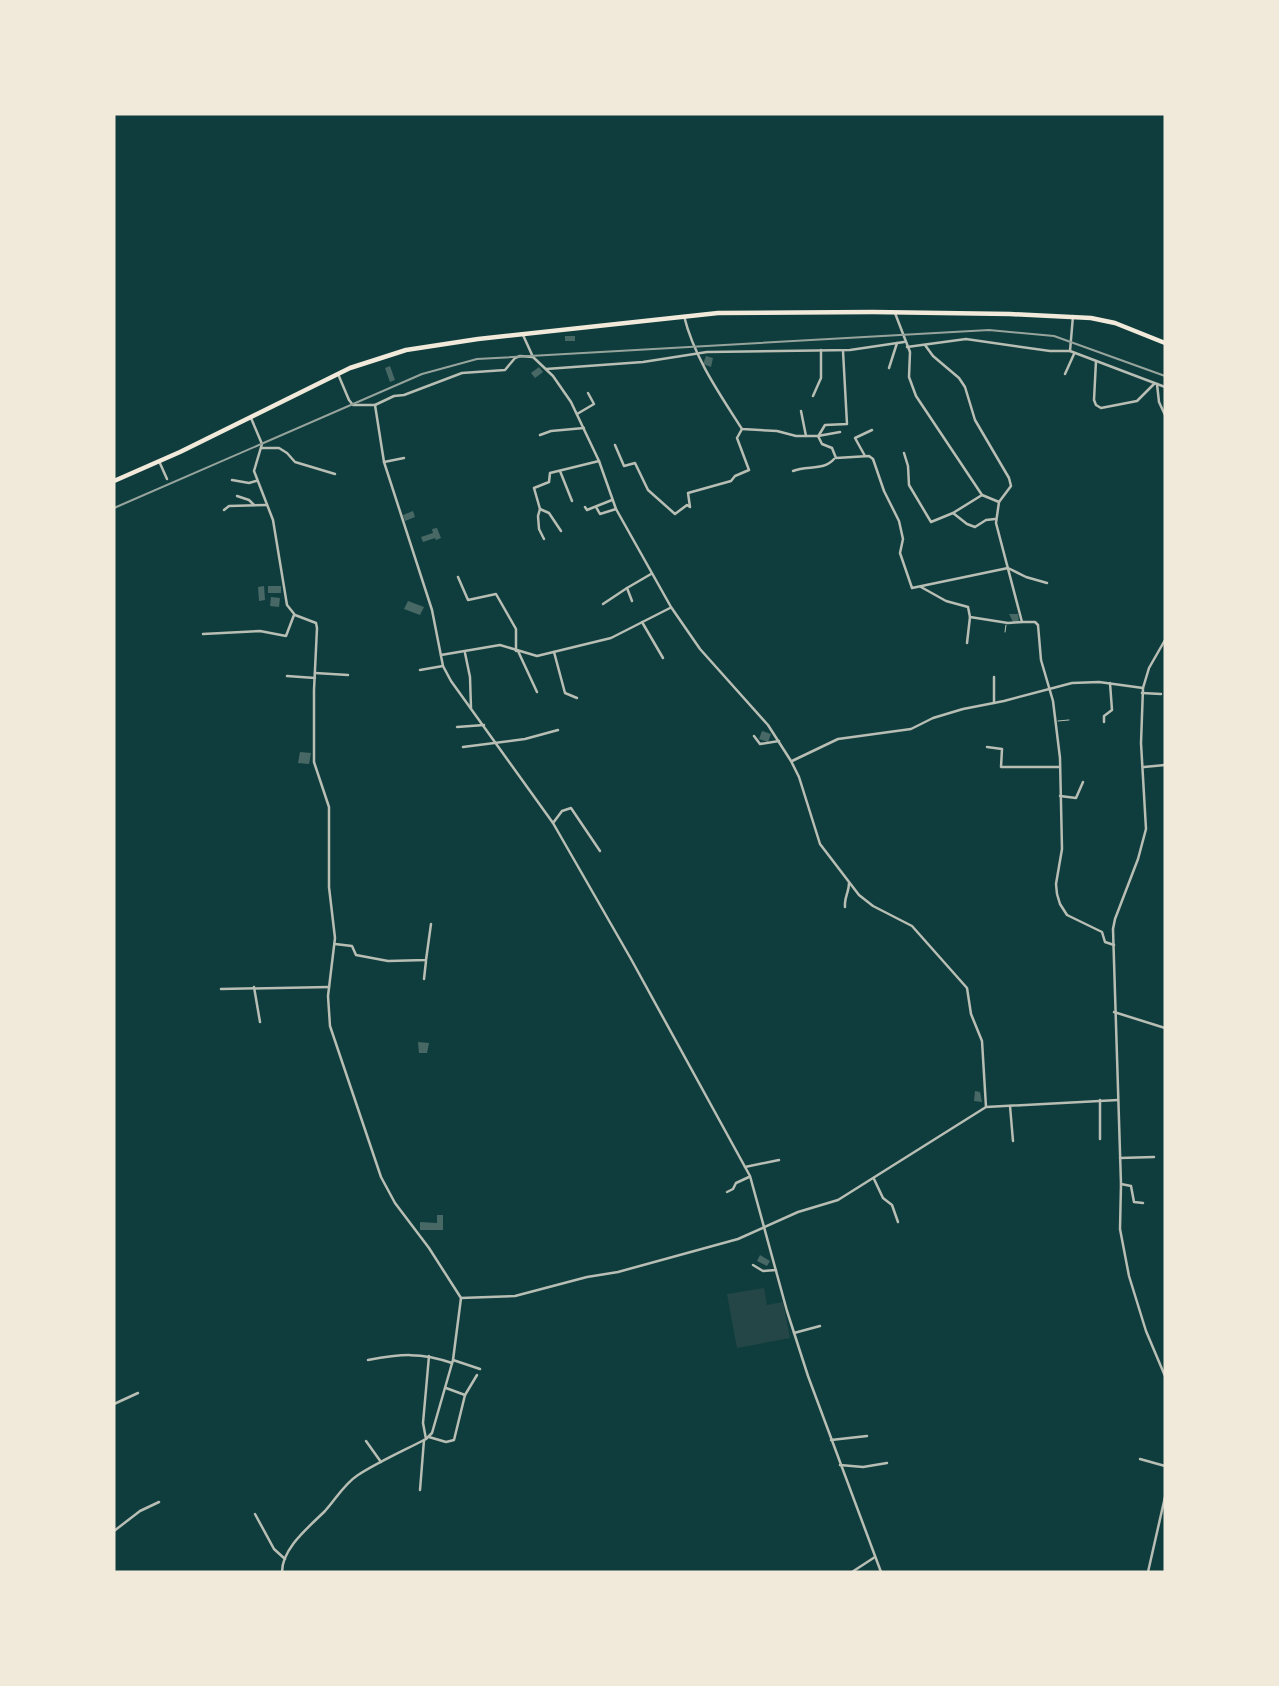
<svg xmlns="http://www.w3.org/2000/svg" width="1279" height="1686" viewBox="0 0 1279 1686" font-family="Ubuntu,sans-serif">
<rect width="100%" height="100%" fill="#0f3d3e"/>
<path fill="#244646" d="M764,1288L767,1305L783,1302L790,1338L737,1348L727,1294Z"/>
<g fill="#486865">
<rect x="565" y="336" width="10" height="5"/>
<path d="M706,356L713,358L711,367L703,364Z"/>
<path d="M390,366L395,380L390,382L385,368Z"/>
<path d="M539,367L543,372L535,378L531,373Z"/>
<path d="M413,511L415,517L405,521L403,515Z"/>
<path d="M437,528L441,538L436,540L435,538L423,542L421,537L433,533L432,529Z"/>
<path d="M264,586L265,600L259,601L258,587Z"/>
<rect x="268" y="586" width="13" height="7"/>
<path d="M271,597L280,598L279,607L270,606Z"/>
<path d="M408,601L424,607L420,615L404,609Z"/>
<path d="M1009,614H1018L1019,622H1013Z"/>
<path d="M762,731L771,734L768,742L759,739Z"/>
<path d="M300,752L311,753L309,764L298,763Z"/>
<path d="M418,1042L429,1043L427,1053H419Z"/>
<path d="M975,1091L980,1092L982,1102L974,1101Z"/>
<path d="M437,1215H443V1230H420V1222L437,1223Z"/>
<path d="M760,1255L770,1261L767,1266L757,1261Z"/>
</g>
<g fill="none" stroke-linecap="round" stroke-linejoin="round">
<g stroke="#b8beb3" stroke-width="1">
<path d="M1005,632L1006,625"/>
<path d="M1058,721L1069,720"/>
</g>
<g stroke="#b8beb3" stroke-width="2.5">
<path d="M895,313L910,352L909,377L916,396L982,495L999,502L996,523L1022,622H1035L1038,625L1041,660L1053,701L1060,758L1062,849L1056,884L1057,894L1060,904L1067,915L1102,932L1105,942L1114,945"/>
<path d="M684,316C694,357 719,393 742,429L777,431L796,436H818L840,432"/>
<path d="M523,335L533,357L553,376L571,402L599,461L616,509L671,607L700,649L768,725L791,761L799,777L820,844L859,895L873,906L912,926L967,988L971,1014L982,1041L986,1107"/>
<path d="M925,345L933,356L959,378L965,387L975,420L1009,478L1011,486L999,502"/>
<path d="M907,347L966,339L1050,351H1070L1165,387"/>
<path d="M1070,351L1073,316"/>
<path d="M1096,361L1094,400L1096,405L1101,408L1137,401L1154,384"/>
<path d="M889,368L897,343"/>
<path d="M546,369L643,362L707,352L850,350L904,342"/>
<path d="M1065,374L1074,354"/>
<path d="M1157,384L1159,402L1165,415"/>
<path d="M813,396L821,378V350"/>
<path d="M375,405L394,396L404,395L462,373L505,370L515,358L520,356L533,357"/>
<path d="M801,411L806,436"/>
<path d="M577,414L594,404L588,393"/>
<path d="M251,418L262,444L254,471L273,520L287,605L295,615L316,623L317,628L314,690V762L329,807V887L335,938L328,996L330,1026L381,1177L395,1203L429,1248L461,1298L453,1360L432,1433L426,1439C403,1451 380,1461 358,1475C344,1484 336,1499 325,1511C309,1527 282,1548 282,1572"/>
<path d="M540,435L551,431L584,428"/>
<path d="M819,435L825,425L847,424L843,351"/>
<path d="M818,436L822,444L832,448L836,458L869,456L873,459L884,491L899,521L903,539L900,553L912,588L1008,568L1026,577L1047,583"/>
<path d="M615,445L624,466L635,463L648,490L675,514L687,505L690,507L688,493L731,481L735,476L749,470L737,438L742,429"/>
<path d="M261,448H279L287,453L295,462L335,474"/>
<path d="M904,453L908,466L909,485L931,522L953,513L982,495"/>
<path d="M865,456L855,438L872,430"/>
<path d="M159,461L167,479"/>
<path d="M384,462L404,458"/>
<path d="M560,471L572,501"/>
<path d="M793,471C807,465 824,471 834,459"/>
<path d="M232,480L249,483L256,481"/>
<path d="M237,496L249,500L254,505"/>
<path d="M585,507L587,510L612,500"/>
<path d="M596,507L600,514L616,509"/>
<path d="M540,509L549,513L561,531"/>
<path d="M224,510L229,506L267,505"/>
<path d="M953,513L967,524L975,527L986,520L995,519"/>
<path d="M544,539L539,529L538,516L540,509L534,488L549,482L550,473L599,461"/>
<path d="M458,577L468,600L496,594L516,629V651"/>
<path d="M921,587L946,601L968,607L970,617L1008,623L1022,622"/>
<path d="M632,601L627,588L651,574"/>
<path d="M603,604L627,588"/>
<path d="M642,622L663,658"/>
<path d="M203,634L260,631L286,636L294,615"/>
<path d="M1165,640L1149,668L1143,688L1141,743L1146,829L1138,859L1115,919L1113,929L1121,1184L1120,1229L1129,1276L1146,1331L1165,1376"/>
<path d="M967,643L970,617"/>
<path d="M518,651L537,692"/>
<path d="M554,652L565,693L577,698"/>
<path d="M465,653L470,677L471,708"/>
<path d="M441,655L500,645L537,656L611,638L670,608"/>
<path d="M420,670L443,666"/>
<path d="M315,673L348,675"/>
<path d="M287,676L315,678"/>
<path d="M994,677V703"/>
<path d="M1142,693L1161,694"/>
<path d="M1104,722V716L1112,710L1110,683"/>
<path d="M457,727L484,725"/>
<path d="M754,736L760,744L779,741"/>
<path d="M463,747L525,739L558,730"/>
<path d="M987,747L1002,749L1001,767H1059"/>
<path d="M792,761L838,739L911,729L933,718L963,709L1004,701L1072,683L1099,682L1143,688"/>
<path d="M1144,767L1165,765"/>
<path d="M1060,796L1076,798L1083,782"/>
<path d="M553,823L562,811L571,808L600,851"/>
<path d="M845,907C844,898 849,892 849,883"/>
<path d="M335,944L352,946L356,955L388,961L426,960L431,924"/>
<path d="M424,979L426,961"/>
<path d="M254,987L260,1022"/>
<path d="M221,989L329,987"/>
<path d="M1114,1012L1165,1028"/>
<path d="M1010,1106L1013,1141"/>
<path d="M1100,1139V1100"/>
<path d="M1120,1158L1154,1157"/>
<path d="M745,1167L779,1160"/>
<path d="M874,1179L883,1198L892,1205L898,1222"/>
<path d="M1121,1184L1131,1186L1134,1202L1143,1203"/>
<path d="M727,1192L733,1189L736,1183L749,1177"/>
<path d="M753,1265L763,1271L776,1270"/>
<path d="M461,1298L515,1296L587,1277L618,1272L738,1239L798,1212L838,1200L986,1107L1118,1100"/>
<path d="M794,1333L820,1326"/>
<path d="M368,1360C400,1354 421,1352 452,1363"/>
<path d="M453,1360L480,1369"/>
<path d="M446,1388L465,1395L477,1375"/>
<path d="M114,1404L138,1393"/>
<path d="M429,1437L446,1442L454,1440L465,1395"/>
<path d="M426,1439L423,1423L429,1356"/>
<path d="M831,1440L867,1436"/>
<path d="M366,1441L381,1462"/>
<path d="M1140,1459L1165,1466"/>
<path d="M840,1465L863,1467L887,1463"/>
<path d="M420,1490L424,1440"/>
<path d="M255,1514L274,1549L285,1559"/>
<path d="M114,1531L140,1511L159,1502"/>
<path d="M852,1572L875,1557"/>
<path d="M1148,1572L1165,1497"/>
</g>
<path stroke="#b8beb3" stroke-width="2.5" d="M338,374L349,400L353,405H375L384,462L432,610L443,666L451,681L553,823L631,959L750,1176L787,1311L808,1376L881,1572"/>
<path stroke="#f1e9da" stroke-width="4.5" d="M114,481L180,452L350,368L406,350L478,339L718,313L873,312L1010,314L1091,318L1115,323L1165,343"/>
<path stroke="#97a49c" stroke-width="2" d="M114,508L422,374L477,359L989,330L1054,336L1165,376"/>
</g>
<rect width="1279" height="1686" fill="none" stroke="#f1e9da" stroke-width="231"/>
</svg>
